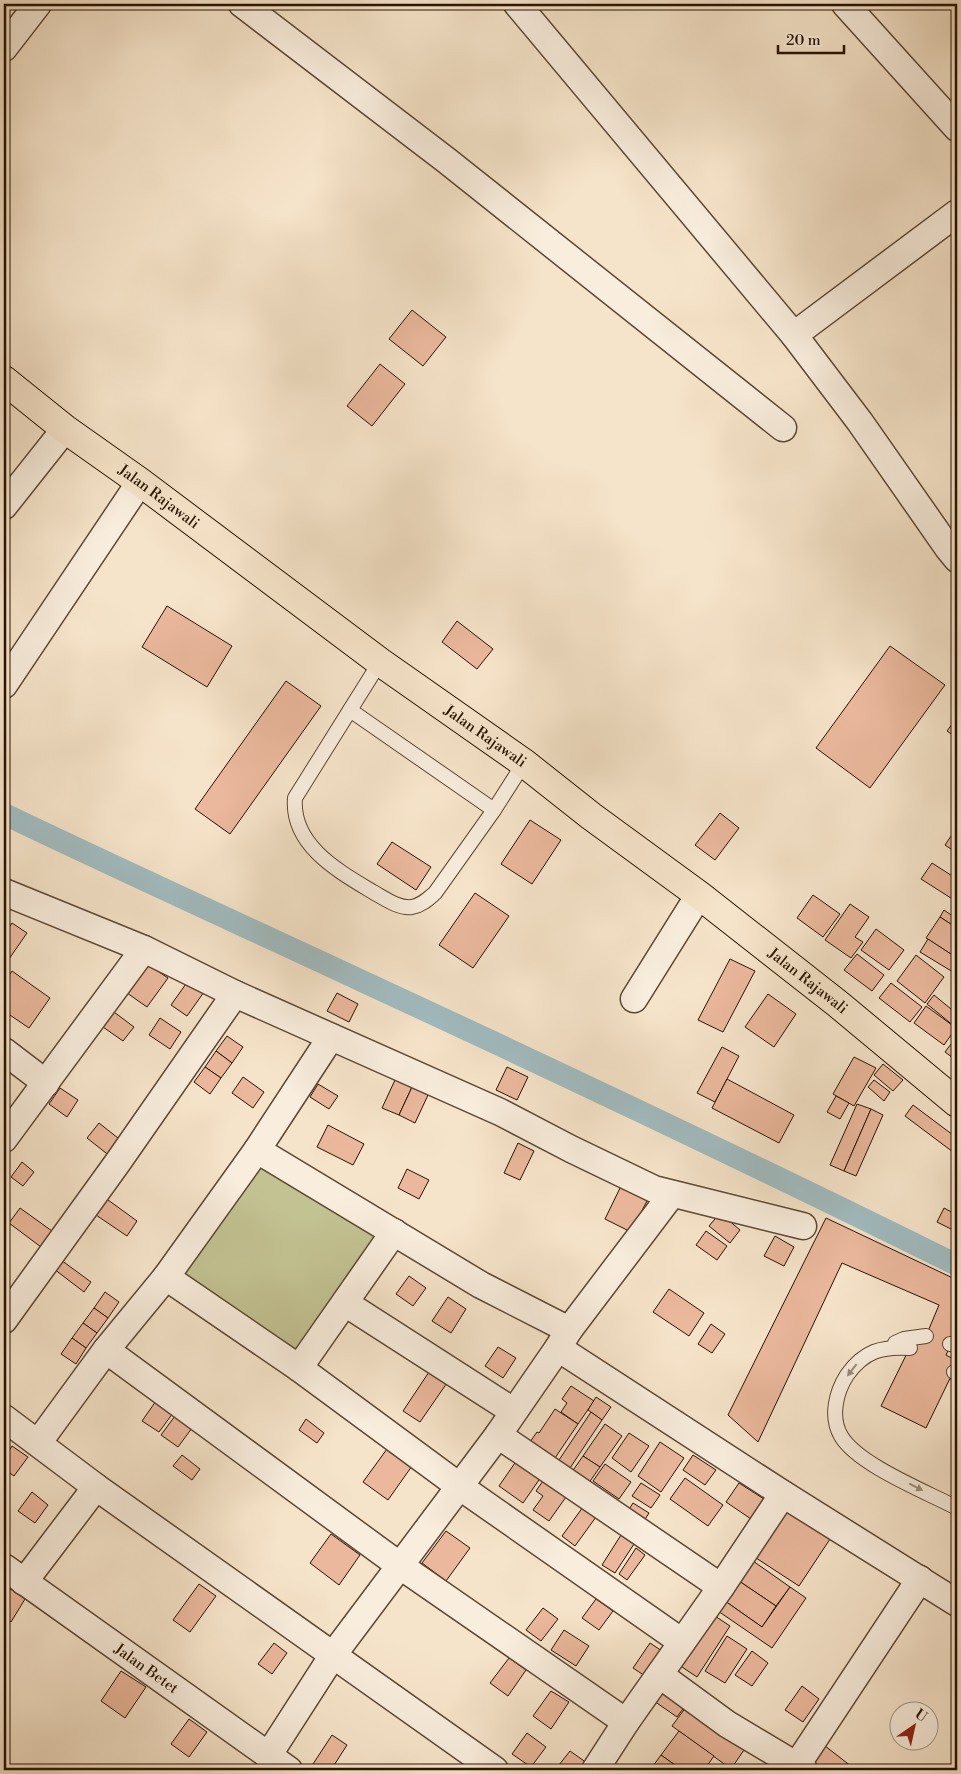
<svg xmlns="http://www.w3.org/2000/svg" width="961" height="1774" viewBox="0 0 961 1774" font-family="'Libre Bodoni',serif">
<rect width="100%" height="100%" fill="#f6e4ca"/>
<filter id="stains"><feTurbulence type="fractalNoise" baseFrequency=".004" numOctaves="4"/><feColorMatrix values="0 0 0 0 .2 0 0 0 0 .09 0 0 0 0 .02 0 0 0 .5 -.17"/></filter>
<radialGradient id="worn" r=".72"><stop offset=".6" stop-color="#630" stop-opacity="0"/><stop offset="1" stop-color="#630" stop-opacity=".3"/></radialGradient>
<path fill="#c3c292" stroke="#766a4a" d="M266,1149L394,1232L299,1368L166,1277Z"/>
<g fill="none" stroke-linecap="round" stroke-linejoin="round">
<path stroke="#a1bcc1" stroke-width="22" d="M4,814C123,871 244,926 364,982C563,1074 761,1168 957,1265"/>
</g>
<g fill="#ebb89d" stroke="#281301">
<path d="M412,310L446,337L423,366L389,339Z"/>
<path d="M380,364L405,384L372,426L347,406Z"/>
<path d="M167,606L232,646L207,687L142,647Z"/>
<path d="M457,621L493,649L477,669L442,642Z"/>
<path d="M890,646L945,685L870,788L816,748Z"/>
<path d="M286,681L321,706L230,834L195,809Z"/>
<path d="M957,717V738L947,731Z"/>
<path d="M720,813L739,828L715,860L695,845Z"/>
<path d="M530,820L561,840L532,884L501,864Z"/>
<path d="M957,827V853L945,845Z"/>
<path d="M392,842L431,867L416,890L377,864Z"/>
<path d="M932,863L957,879V894L954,900L921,879Z"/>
<path d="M475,893L509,916L473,968L439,945Z"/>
<path d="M813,895L840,914L823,937L797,918Z"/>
<path d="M850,904L869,917L855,937L863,942L851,958L825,940Z"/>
<path d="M944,910L954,917L957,911V928L940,917Z"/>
<path d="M940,917L957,928V958L926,938Z"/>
<path d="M12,923L27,933L9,959L4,956V935Z"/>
<path d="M876,929L904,950L889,970L861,950Z"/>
<path d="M928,939L957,958V965L953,972L920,952Z"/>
<path d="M857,954L884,975L872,991L844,970Z"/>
<path d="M916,955L944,977L925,1003L897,981Z"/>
<path d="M730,959L755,971L723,1032L698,1020Z"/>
<path d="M147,964L168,978L147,1007L127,993Z"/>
<path d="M12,971L50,998L29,1028L4,1011V983Z"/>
<path d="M188,981L204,992L187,1016L171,1005Z"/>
<path d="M891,983L922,1007L910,1022L879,998Z"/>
<path d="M337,993L358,1004L349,1022L327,1011Z"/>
<path d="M768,994L796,1014L774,1047L745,1027Z"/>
<path d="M934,995L957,1014V1022L954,1026L927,1004Z"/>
<path d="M926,1006L956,1028L944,1045L914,1023Z"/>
<path d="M114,1012L134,1027L123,1041L103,1027Z"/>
<path d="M160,1018L181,1032L170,1049L149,1035Z"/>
<path d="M227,1036L243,1047L232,1063L216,1051Z"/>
<path d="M951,1044L957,1049V1061L945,1052Z"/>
<path d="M722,1047L739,1056L715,1102L697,1093Z"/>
<path d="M216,1051L232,1063L221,1078L205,1067Z"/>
<path d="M854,1057L876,1068L854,1106L833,1094Z"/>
<path d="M883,1064L903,1080L893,1091L874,1075Z"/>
<path d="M205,1067L221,1078L210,1094L194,1082Z"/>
<path d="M507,1067L528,1077L517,1100L496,1090Z"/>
<path d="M243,1077L264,1092L253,1108L232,1093Z"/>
<path d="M727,1079L794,1115L779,1143L712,1108Z"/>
<path d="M395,1080L412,1087L399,1115L382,1108Z"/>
<path d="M874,1080L890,1092L884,1101L868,1087Z"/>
<path d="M318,1084L338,1096L329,1109L310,1097Z"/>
<path d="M412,1087L428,1095L415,1123L399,1115Z"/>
<path d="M60,1088L78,1100L67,1117L49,1104Z"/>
<path d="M836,1096L849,1103L840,1119L827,1112Z"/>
<path d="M857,1104L871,1109L844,1171L830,1165Z"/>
<path d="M913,1105L957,1138V1155L905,1116Z"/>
<path d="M871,1109L883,1115L856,1176L844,1171Z"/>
<path d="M99,1123L123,1142L111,1157L87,1138Z"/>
<path d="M328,1125L364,1144L353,1165L317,1147Z"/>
<path d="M518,1143L534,1151L520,1180L504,1173Z"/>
<path d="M22,1162L34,1172L23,1186L11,1177Z"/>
<path d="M407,1169L429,1180L419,1199L398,1188Z"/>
<path d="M621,1186L648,1199L631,1232L605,1219Z"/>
<path d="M104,1197L137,1221L127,1236L93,1213Z"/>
<path d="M20,1208L52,1231L41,1247L9,1223Z"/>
<path d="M944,1208L957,1215V1232L937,1222Z"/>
<path d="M720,1213L740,1230L730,1243L709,1226Z"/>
<path d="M826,1218L957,1280V1332L946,1355L957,1361V1364L926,1428L881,1406L914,1339L926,1336L939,1305L842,1263L758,1442L728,1415Z"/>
<path d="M706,1231L727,1246L717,1260L696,1245Z"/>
<path d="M775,1236L794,1247L784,1266L764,1256Z"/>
<path d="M61,1260L91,1282L84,1292L54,1269Z"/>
<path d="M409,1276L426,1288L413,1306L396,1294Z"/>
<path d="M669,1289L704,1313L689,1336L653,1312Z"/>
<path d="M105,1292L119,1302L108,1318L94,1308Z"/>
<path d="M448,1297L466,1309L451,1333L432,1321Z"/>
<path d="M94,1308L108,1318L97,1333L83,1323Z"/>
<path d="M83,1323L97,1333L86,1348L72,1338Z"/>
<path d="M711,1324L725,1334L712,1353L698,1344Z"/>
<path d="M72,1338L86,1348L76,1364L61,1354Z"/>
<path d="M498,1347L516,1358L503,1378L485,1366Z"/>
<path d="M431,1369L449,1380L420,1422L403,1411Z"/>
<path d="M571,1386L594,1401L578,1424L561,1412L567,1403L562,1399Z"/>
<path d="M596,1397L611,1407L602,1420L588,1410Z"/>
<path d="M156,1401L173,1413L159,1432L142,1421Z"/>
<path d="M555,1409L578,1424L555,1458L525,1449L537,1432L539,1433Z"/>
<path d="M591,1412L602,1420L570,1468L559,1460Z"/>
<path d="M175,1416L192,1428L178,1447L161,1435Z"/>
<path d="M306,1419L324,1433L317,1443L299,1430Z"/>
<path d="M605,1424L622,1436L600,1467L583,1456Z"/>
<path d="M629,1433L649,1446L631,1472L612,1458Z"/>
<path d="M660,1442L684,1458L661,1492L638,1476Z"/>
<path d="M12,1446L28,1457L14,1476L4,1469V1459Z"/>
<path d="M387,1449L412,1466L388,1500L363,1482Z"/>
<path d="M182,1455L200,1469L192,1480L173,1466Z"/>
<path d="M693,1455L716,1470L705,1485L683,1470Z"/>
<path d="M583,1456L600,1467L586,1487L569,1476Z"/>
<path d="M517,1460L541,1477L523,1503L499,1486Z"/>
<path d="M605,1464L631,1482L619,1499L593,1481Z"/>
<path d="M685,1478L723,1505L708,1526L670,1499Z"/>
<path d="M543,1481L566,1497L549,1521L533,1510L543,1496L536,1491Z"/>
<path d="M641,1483L660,1495L651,1508L632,1496Z"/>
<path d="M739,1483L767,1501L754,1521L726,1502Z"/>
<path d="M32,1492L48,1505L35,1523L18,1511Z"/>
<path d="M633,1503L649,1513L642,1524L626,1514Z"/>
<path d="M786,1506L832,1536L799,1586L753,1556Z"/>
<path d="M583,1507L596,1517L575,1546L562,1536Z"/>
<path d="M446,1531L470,1548L446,1581L422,1563Z"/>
<path d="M331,1534L360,1555L339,1585L310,1563Z"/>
<path d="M621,1535L634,1544L615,1573L602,1565Z"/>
<path d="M636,1548L645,1555L627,1580L619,1574Z"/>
<path d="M753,1561L790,1587L776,1606L739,1581Z"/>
<path d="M739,1581L776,1606L762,1627L725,1601Z"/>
<path d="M199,1584L216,1596L190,1632L173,1620Z"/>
<path d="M6,1586L25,1599L11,1622L4,1617V1590Z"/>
<path d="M790,1587L806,1598L772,1648L718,1611L725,1601L762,1627Z"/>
<path d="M596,1599L613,1611L599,1630L582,1618Z"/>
<path d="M543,1608L558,1619L541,1641L526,1630Z"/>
<path d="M712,1614L730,1626L697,1677L679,1665Z"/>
<path d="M564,1630L589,1646L576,1666L551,1650Z"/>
<path d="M727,1636L747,1649L725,1683L705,1671Z"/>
<path d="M274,1643L287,1653L272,1674L258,1664Z"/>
<path d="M650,1643L665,1653L648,1678L633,1668Z"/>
<path d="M752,1651L768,1663L752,1686L735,1675Z"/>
<path d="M509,1658L526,1670L508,1696L490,1683Z"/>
<path d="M121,1671L146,1687L125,1718L101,1701Z"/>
<path d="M664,1686L688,1702L677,1717L654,1701Z"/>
<path d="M802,1686L819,1699L803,1722L785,1710Z"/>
<path d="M551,1691L569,1702L551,1729L533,1716Z"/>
<path d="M686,1707L744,1750L731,1769L672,1726Z"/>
<path d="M189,1719L207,1732L189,1757L171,1744Z"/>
<path d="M679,1731L714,1756L704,1770H682L661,1755Z"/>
<path d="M527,1733L546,1747L531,1767L512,1754Z"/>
<path d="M332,1735L347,1745L331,1770H322L313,1764Z"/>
<path d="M820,1742L856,1770H811Z"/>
<path d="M570,1751L587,1763L582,1770H555Z"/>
<path d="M661,1755L682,1770H650Z"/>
</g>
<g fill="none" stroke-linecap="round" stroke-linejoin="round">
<g stroke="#5c4733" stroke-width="16">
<g id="service">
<path d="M380,662L295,798C291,845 338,871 373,892C384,898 399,909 412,907C422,905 428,899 435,893L494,810L524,763"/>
<path d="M350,710L494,810"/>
<path d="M895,1343L904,1339L926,1336"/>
<path d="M950,1344L957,1345"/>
<path d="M910,1348C882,1346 864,1351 847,1375C836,1392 830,1417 841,1436C858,1465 927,1492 957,1508"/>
<path d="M954,1372L957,1374"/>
</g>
</g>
<g stroke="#5c4733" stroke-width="29">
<g id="minor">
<path d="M242,4L446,160L783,428"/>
<path d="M517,4L794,335L860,422L948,548L957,559"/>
<path d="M845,4L957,128"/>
<path d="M4,48L38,4"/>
<path d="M794,335L957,213"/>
<path d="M4,506L65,429"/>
<path d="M4,685L140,482"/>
<path d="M4,892L144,949L235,994L500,1112L571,1149L654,1189L803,1226"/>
<path d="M634,999L699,895"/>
<path d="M4,1051L46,1083"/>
<path d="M4,1139L144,949"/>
<path d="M257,1150L481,1285L569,1330"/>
<path d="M166,1277L299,1368L459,1486L682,1642"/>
<path d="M345,1303L513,1411"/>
<path d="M4,1320L118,1162L235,994"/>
<path d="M558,1348L783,1494L957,1603"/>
<path d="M106,1350L399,1565L626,1722"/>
<path d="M299,1368L394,1232"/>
<path d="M4,1418L96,1487L495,1770"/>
<path d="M498,1435L721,1587"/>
<path d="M38,1443L106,1350L166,1277L257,1150L331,1037"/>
<path id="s1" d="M4,1567L289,1770"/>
<path d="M24,1582L96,1487"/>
<path d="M660,1675L727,1724L804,1770"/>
<path d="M268,1756L333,1655L498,1435L558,1348L569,1330L672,1194"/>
<path d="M797,1765L920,1579"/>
<path d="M595,1770L626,1722L721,1587L783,1494"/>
</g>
</g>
<g stroke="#281301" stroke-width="30">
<g id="primary">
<path id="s2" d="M4,380L65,429L140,482L380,662L524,763L591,816L699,895L838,1004L957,1103"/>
</g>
</g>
<use href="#service" stroke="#f9eddd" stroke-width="14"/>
<use href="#minor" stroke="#f9eddd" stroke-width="26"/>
<use href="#primary" stroke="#f6e4ca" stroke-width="28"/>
</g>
<defs><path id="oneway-solid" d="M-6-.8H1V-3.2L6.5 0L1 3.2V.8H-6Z" transform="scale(1.25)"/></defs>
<g fill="#9b8b7a">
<use href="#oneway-solid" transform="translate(852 1370) rotate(128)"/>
<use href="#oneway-solid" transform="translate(916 1487) rotate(27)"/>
</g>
<g text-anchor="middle" stroke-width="5" stroke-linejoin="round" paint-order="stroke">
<g font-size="15" fill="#281301" stroke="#f9eddd">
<text dy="5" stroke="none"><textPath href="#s2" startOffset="194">Jalan Rajawali</textPath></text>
<text dy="5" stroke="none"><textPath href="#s2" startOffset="599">Jalan Rajawali</textPath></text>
<text dy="5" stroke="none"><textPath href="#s2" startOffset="1004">Jalan Rajawali</textPath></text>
<text dy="5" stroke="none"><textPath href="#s1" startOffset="175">Jalan Betet</textPath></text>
</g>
</g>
<rect width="961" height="1774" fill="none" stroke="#f6e4ca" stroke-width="20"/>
<rect x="5" y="5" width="951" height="1764" fill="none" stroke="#281301" stroke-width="2.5"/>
<rect x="10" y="10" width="941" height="1754" fill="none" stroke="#281301"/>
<g transform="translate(914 1726) rotate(34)"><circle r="24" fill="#f9eddd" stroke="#a59685"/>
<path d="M0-4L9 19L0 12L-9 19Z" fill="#8f2418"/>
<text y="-8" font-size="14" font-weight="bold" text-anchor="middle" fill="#281301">U</text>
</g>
<path d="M778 45v8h66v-8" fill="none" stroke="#281301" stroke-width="2.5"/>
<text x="786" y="45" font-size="15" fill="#281301" stroke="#f9eddd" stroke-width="4" paint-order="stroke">20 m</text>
<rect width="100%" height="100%" filter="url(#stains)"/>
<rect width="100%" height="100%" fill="url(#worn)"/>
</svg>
